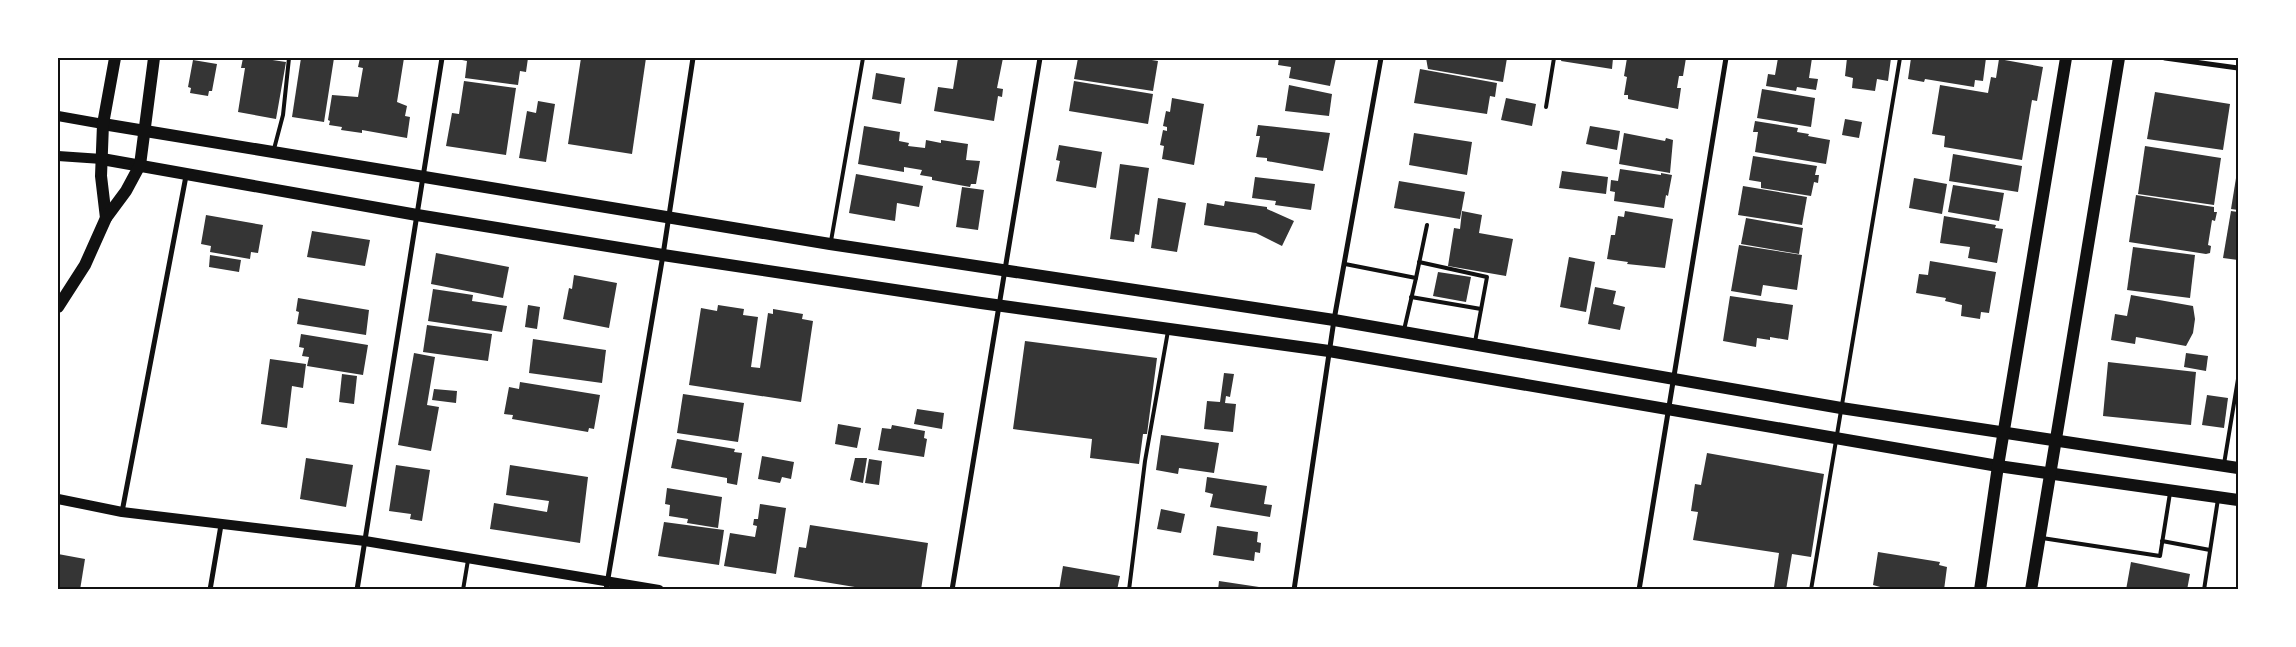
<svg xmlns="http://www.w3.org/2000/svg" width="2296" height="647" viewBox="0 0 2296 647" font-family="Lato,sans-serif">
<rect width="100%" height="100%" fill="#fff"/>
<g fill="#353535">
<path d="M243,58H259L286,62L276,119L238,112L245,68H241Z"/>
<path d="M301,58H334L324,122L292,117Z"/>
<path d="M360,58H404L397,102L407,106L405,116L410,117L407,138L362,130V133L341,130L342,127L329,125L330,121L328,120L332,95L358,97L363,68L358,67Z"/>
<path d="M462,58H528L526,72L520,71L518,85L465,78L467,61L462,60Z"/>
<path d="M581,58H646L632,154L568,144Z"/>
<path d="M958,58H1003L997,88L1003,89L1002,97L998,96L994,121L934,111L938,87L953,89Z"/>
<path d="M1078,58H1139L1158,61L1153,91L1074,79Z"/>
<path d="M1279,58H1336L1330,86L1289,78L1291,67L1278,65Z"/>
<path d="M1426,58H1507L1503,82L1428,69Z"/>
<path d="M1562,58H1613L1612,69L1561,61Z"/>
<path d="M1627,58H1686L1683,76H1679L1677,88H1681L1678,109L1628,99V95H1624L1627,77L1624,76Z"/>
<path d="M1778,58H1812L1809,78L1818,79L1816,90L1797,87L1796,91L1766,86L1768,74L1775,75Z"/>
<path d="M1847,58H1891L1888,81L1877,79L1875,91L1852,88L1853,78L1845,76Z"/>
<path d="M1911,58H1986L1983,81L1975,80L1974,87L1925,79L1924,82L1908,79Z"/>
<path d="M1999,59L2043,67L2037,101L2032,100L2022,160L1944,147L1945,136L1932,134L1940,85L1988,93L1991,77L1996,78Z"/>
<path d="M193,60L217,64L212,91H209L208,96L190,93L191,88L188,87Z"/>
<path d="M1420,69L1497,83L1495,97L1490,96L1487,114L1414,103Z"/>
<path d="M876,73L905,78L901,104L872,99Z"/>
<path d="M464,81L516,88L506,155L446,146L452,113L459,114Z"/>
<path d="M1074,81L1153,94L1148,124L1069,111Z"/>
<path d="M1289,85L1332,94L1329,116L1285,111Z"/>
<path d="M1762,89L1815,98L1811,127L1757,118Z"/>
<path d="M2155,92L2230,104L2223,150L2147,139Z"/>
<path d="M1172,98L1204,104L1194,165L1162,159L1164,146L1160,145L1163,130L1167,131V127L1163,126L1166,111L1170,112Z"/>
<path d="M1506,98L1536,104L1532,126L1501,120Z"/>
<path d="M538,101L555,104L546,162L519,158L527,111L536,113Z"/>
<path d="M1845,119L1862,122L1859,138L1842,135Z"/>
<path d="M1755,121L1798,128L1797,132L1809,134L1808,136L1830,140L1826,164L1755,152L1758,132H1753Z"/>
<path d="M1258,125L1330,133L1323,171L1267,161V158L1256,157L1260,136H1256Z"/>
<path d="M864,126L900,132L899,141L909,143L908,146L925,148L926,140L941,143V140L968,144L966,160L980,161L976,184H971L970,187L932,180V177L920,175L922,170L904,167V172L858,164Z"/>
<path d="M1590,126L1620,131L1617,150L1586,144Z"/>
<path d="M1414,133L1472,142L1467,175L1409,165Z"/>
<path d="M1624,133L1665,141L1666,138L1673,140L1670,173L1619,164Z"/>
<path d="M1059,145L1102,152L1096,188L1056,181L1060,161L1056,160Z"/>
<path d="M2145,146L2221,158L2214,205L2138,194Z"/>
<path d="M1953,154L2022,166L2018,192L1949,181Z"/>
<path d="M1753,156L1817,166L1815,175H1819L1818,183L1814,182L1811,196L1761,188V182L1749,180Z"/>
<path d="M1120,164L1149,168L1139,235L1135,234L1134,242L1110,239Z"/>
<path d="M1620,169L1661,175V173L1672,175L1668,196L1666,195L1664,208L1614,201L1615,192L1610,191L1611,180L1618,181Z"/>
<path d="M1562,171L1608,177L1606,194L1559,188Z"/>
<path d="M2237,172H2238V210L2231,209Z"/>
<path d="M856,174L923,186L919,207L897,203L895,221L849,213Z"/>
<path d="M1255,177L1315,184L1311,210L1275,205L1276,201L1252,198Z"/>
<path d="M1914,178L1947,184L1942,214L1909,208Z"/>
<path d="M1399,181L1465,192L1460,219L1394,208Z"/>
<path d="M1953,185L2004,193L1999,221L1948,212Z"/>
<path d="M1743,186L1807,197L1802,225L1738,215Z"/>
<path d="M962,187L984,190L978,230L956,227Z"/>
<path d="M2136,195L2214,207V212H2217L2215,221L2212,220L2208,245L2211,246L2210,253L2206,254L2129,242Z"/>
<path d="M1158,198L1186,203L1177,252L1151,248Z"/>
<path d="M1225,201L1267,207V209L1294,221L1282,246L1256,233L1204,225L1207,203L1224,206Z"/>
<path d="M1462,211L1482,215L1479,233L1513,239L1506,276L1448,266L1454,228L1460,229Z"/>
<path d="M1625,211L1673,219L1665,268L1627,264L1628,262L1607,259L1611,235H1615L1618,216L1624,217Z"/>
<path d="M2231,211L2238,212V260L2223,258Z"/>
<path d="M206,215L263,225L258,253L251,252L250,259L210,252L211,246L201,244Z"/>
<path d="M1944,216L1996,225L1995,228L2003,229L1997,263L1968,258L1970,247L1940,243Z"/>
<path d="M1746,218L1803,228L1799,254L1741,244Z"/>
<path d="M312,231L370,240L365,266L307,257Z"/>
<path d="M1739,245L1802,255L1797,290L1763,285L1761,296L1731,291Z"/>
<path d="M2133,247L2195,255L2190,298L2127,290Z"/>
<path d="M436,253L509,267L503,298L431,284Z"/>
<path d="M210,255L241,260L239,272L209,267Z"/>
<path d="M1569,257L1595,262L1586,312L1560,307Z"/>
<path d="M1930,261L1996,272L1989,313L1981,312L1980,319L1961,316L1962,305L1945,301L1946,298L1916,293L1919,274L1928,275Z"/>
<path d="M1438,272L1471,277L1466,302L1433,296Z"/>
<path d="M574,275L617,283L609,328L563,319L569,288L572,289Z"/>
<path d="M1595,287L1616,291L1613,304L1625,307L1620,330L1588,324Z"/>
<path d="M433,289L473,295L472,301L507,306L502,332L428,321Z"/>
<path d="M2131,295L2193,306L2195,319L2193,333L2186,346L2136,337L2135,344L2111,340L2115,314L2127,316Z"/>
<path d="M1730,296L1793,305L1788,340L1770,337V340L1757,338L1756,347L1723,341Z"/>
<path d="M298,298L369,310L366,335L297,324L299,312L296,311Z"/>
<path d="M528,305L540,307L537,329L525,327Z"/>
<path d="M718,305L744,309L743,315L758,317L751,367L760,368L768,313L773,314V309L803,314L802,319L813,321L801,402L689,385L701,308L717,311Z"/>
<path d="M427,325L492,334L488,361L423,352Z"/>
<path d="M301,334L368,345L363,375L307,366L309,357L302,356L304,348L299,347Z"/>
<path d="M533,339L606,350L602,383L529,373Z"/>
<path d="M1025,341L1157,358L1147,434H1143L1139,464L1090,458L1092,439L1013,429Z"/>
<path d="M414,353L435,357L427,405L439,407L431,451L398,445Z"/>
<path d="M2186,353L2208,356L2206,371L2184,367Z"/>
<path d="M270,359L306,364L303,388L292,386L287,428L261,424Z"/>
<path d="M2108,362L2196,372L2191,425L2103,416Z"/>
<path d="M1224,373L1234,374L1230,397L1226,396L1225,403L1236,404L1233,432L1204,429L1207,401L1220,402Z"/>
<path d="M342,374L357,376L354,404L339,402Z"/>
<path d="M520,382L600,395L594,429L589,428L588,432L512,419L513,415L504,414L509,387L519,389Z"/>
<path d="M434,389L457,391L456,403L432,400Z"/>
<path d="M683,394L744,403L738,442L677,433Z"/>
<path d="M2207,395L2228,398L2224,428L2202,425Z"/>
<path d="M917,409L944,413L942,429L914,424Z"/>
<path d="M838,424L861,428L857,448L835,444Z"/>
<path d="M892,425L925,431L924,438L927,439L924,457L878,450L882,428L891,429Z"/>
<path d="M1161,435L1219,443L1214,473L1179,468L1178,474L1156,470Z"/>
<path d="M677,439L735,449L734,452L742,453L737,485L727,483V478L671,468Z"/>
<path d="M1707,453L1824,474L1811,557L1792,554L1786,590H1770V587H1774L1779,553L1693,540L1698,512L1691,511L1695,484L1701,485Z"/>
<path d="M762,456L794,462L791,479L782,477L780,483L758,479Z"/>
<path d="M306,458L353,465L346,507L300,499Z"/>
<path d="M855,458H867L863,483L850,480Z"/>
<path d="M869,459L882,461L879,485L865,483Z"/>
<path d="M396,465L430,470L422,521L410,519L411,514L389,511Z"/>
<path d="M510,465L588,477L580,543L490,529L494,503L547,512L549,501L506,495Z"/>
<path d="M1207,477L1267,486L1264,504L1272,505L1270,517L1210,507L1213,494L1205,492Z"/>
<path d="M667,488L722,497L718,528L687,523L688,519L669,516L670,505L665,504Z"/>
<path d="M760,504L786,508L776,574L724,566L730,533L755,537L757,526L753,525L754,519H758Z"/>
<path d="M1161,509L1185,514L1181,533L1157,529Z"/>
<path d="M664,522L724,530L719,565L658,556Z"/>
<path d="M810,525L928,543L921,590H873L794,577L799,547L806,548Z"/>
<path d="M1217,526L1258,532L1257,542L1261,543L1260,553L1255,552L1254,561L1213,555Z"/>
<path d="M1878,552L1940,562L1939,565L1947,567L1944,590H1891L1873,585Z"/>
<path d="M58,554L85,559L80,590H58Z"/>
<path d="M2131,562L2190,574L2187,590H2126Z"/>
<path d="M1063,566L1120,576L1117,590H1059Z"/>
<path d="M1219,581L1259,587V590H1218Z"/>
</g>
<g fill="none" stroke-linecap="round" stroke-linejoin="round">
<g stroke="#111" stroke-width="4">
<path d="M1546,107L1554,58"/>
<path d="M274,149L283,115L289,58"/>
<path d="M831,241L863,58"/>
<path d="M1419,262L1487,277L1475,342"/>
<path d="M1345,264L1416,278L1404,330"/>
<path d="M1416,278L1427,225"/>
<path d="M1411,297L1481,309"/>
<path d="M2224,464L2238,379"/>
<path d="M2042,538L2160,556L2170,493"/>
<path d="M2162,541L2210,550"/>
<path d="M463,590L468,560"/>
<path d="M1129,590L1145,461L1168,331"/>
<path d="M1811,590L1900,58"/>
<path d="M2204,590L2218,499"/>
</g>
<g stroke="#111" stroke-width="5">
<path d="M2165,58L2238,68"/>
<path d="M122,512L186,176"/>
<path d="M210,590L221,525"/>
<path d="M357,590L442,58"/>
<path d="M606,590L663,255L693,58"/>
<path d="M952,590L1040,58"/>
<path d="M1294,590L1334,320L1381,58"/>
<path d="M1639,590L1726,58"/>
</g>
<g stroke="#111" stroke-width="10">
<path d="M58,116L103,124"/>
<path d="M58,156L102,159"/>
<path d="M58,499L122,512L365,541L659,590"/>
</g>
<g stroke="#111" stroke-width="12">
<path d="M103,124L830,244L1334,320L1841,408L2238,468"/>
<path d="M102,159L417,215L663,255L981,303L1329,351L1998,466L2238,500"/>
<path d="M106,218L101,176L103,124L115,58"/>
<path d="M58,307L85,265L106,218L126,191L140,165L154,58"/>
<path d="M1980,590L1998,466L2066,58"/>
<path d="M2031,590L2119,58"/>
</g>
</g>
<rect width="2296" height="647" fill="none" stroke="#ffffff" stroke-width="118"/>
<rect x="59" y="59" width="2178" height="529" fill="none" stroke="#111" stroke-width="2"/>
</svg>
